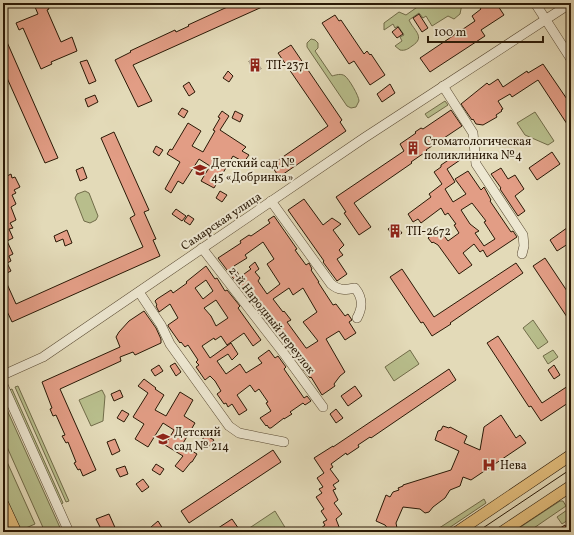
<svg xmlns="http://www.w3.org/2000/svg" width="574" height="535" viewBox="0 0 574 535" font-family="Vollkorn,serif">
<rect width="100%" height="100%" fill="#e3dab8"/>
<filter id="stains"><feTurbulence type="fractalNoise" baseFrequency=".005" numOctaves="4"/><feColorMatrix values="0 0 0 0 .2 0 0 0 0 .09 0 0 0 0 .02 0 0 0 .5 -.17"/></filter>
<radialGradient id="worn" r=".72"><stop offset=".6" stop-color="#630" stop-opacity="0"/><stop offset="1" stop-color="#630" stop-opacity=".3"/></radialGradient>
<g fill="#b8be8c" stroke="#716c49">
<path d="M423,3L462,4L460,14L454,19L448,16L432,26L426,16L423,18L419,13L409,20C414,31 426,37 412,46C408,49 405,51 400,50L395,46L402,41L400,37L404,35L398,26L395,28L393,24L384,30V23L399,12L406,15Z"/>
<path d="M311,39L315,40L318,43V48L315,51L332,76C336,75 341,73 345,76C349,79 359,96 359,101L356,107L351,108L347,106L307,47V43Z"/>
<path d="M445,101L448,105L428,118L425,114Z"/>
<path d="M535,112L554,141L548,145L525,135L517,123Z"/>
<path d="M85,191L89,193L98,216L96,220L90,223L84,221L75,198L77,194Z"/>
<path d="M533,320L548,342L538,349L523,328Z"/>
<path d="M410,350L419,364L394,381L385,367Z"/>
<path d="M553,350L558,357L548,364L543,356Z"/>
<path d="M18,386L69,501L66,502L15,387Z"/>
<path d="M12,389L63,503L60,505L9,390Z"/>
<path d="M102,390L105,396L103,421L91,426L79,400Z"/>
<path d="M3,401L62,532H45L3,438Z"/>
<path d="M3,453L35,524L19,531L3,495Z"/>
<path d="M484,499L486,503L443,532H433Z"/>
<path d="M560,501H563L566,506L528,532H517L516,530Z"/>
<path d="M567,510L571,518L562,524L557,517Z"/>
<path d="M275,511L286,529L280,532H250L248,529Z"/>
</g>
<g fill="#e29d85" stroke="#2a1906" fill-rule="evenodd">
<path d="M38,3H46L49,9L47,10L61,42L72,37L77,51L51,62L52,64L41,69L23,28L19,30L16,23L38,14L35,7L39,5Z"/>
<path d="M236,3H271L133,65L152,101L138,107L115,60L131,52L130,51L175,30L176,32L189,26L188,25Z"/>
<path d="M477,3H496L504,15L481,30L485,36L430,72L420,58L475,21L472,16L481,9Z"/>
<path d="M419,14L428,28L422,32L413,18Z"/>
<path d="M335,15L339,21L341,20L364,54L367,51L370,55L371,54L385,75L370,85L354,61L349,64L322,23Z"/>
<path d="M398,27L403,34L397,38L392,32Z"/>
<path d="M3,33L58,158L45,163L3,69Z"/>
<path d="M291,45L342,120L340,122L346,131L279,177L271,165L328,126L278,53Z"/>
<path d="M256,58L261,69L253,72L249,61Z"/>
<path d="M87,60L96,81L89,84L80,62Z"/>
<path d="M543,64L571,105V130L538,80L512,97L510,94L498,101L503,109L501,110L502,111L496,115L497,117L483,125L476,124L473,119L472,120L461,104L487,83L489,85L498,79L503,87L527,71L528,73Z"/>
<path d="M228,71L233,76L229,82L223,78Z"/>
<path d="M189,82L195,92L189,96L183,86Z"/>
<path d="M390,84L395,93L382,102L377,94Z"/>
<path d="M95,95L98,102L88,107L85,99Z"/>
<path d="M182,108L188,111L184,118L178,114Z"/>
<path d="M451,110L462,126L426,150L427,151L411,162L412,163L354,203L371,227L359,235L344,213L346,212L336,197L404,151L400,144L416,133L415,132L421,128L423,129Z"/>
<path d="M222,111L229,116L220,130L246,147L242,151L249,155L244,162L233,156L214,188L201,181L210,166L199,159L183,184L178,181L171,193L165,189L180,162L167,154L170,149L172,150L188,123L201,131L192,146L203,152L215,131L213,130L220,118L218,117Z"/>
<path d="M235,111L243,115L240,122L232,118Z"/>
<path d="M114,132L149,210L144,212L156,239L153,240L160,256L12,322L5,307H3V178L11,174L12,178L15,177L20,187L14,190L16,193L12,195L16,204L11,207L16,220L10,223L13,228L9,229L13,238L7,241L13,254L9,256L11,261L7,263L11,271L3,275L16,304L143,247L130,218L135,215L101,138Z"/>
<path d="M156,146L163,150L159,156L153,152Z"/>
<path d="M552,152L560,164L537,180L529,168Z"/>
<path d="M459,153L463,158L447,169L455,182L445,189L453,202L466,194L455,179L468,171L481,190L484,187L491,200L490,201L511,232L513,231L517,237L487,257L483,250L480,252L474,244L463,253L472,265L459,274L438,245L433,242L432,243L428,238L439,229L448,241L459,233L454,225L456,224L448,213L445,215L441,208L421,223L418,219L413,222L408,214L431,197L429,194L442,184L434,172L441,167V165ZM472,203L486,221L484,222L495,239L484,246L475,233L479,231L470,224L461,210Z"/>
<path d="M83,167L87,178L80,181L76,170Z"/>
<path d="M501,168L508,179L515,175L524,189L515,196L525,211L518,216L500,189L501,188L491,174Z"/>
<path d="M220,191L227,195L222,202L216,198Z"/>
<path d="M304,199L323,225L332,218L341,224L333,230L344,245L339,250L343,255L337,259L347,274L337,281L323,262L324,261L288,210Z"/>
<path d="M176,209L186,216L182,221L172,214Z"/>
<path d="M188,215L194,219L190,225L184,221Z"/>
<path d="M274,216L297,249L295,250L306,265L309,263L312,269L311,270L319,282H318L333,305L336,304L345,316L348,314L352,320L349,322L356,333L345,340L339,331L326,339L345,372L340,376L334,384L335,386L322,395L311,377L310,378L302,368L305,365L298,356L295,358L290,352L291,351L271,322L268,324L262,316L264,315L245,288L242,290L218,258L241,243L240,241L249,235L251,236L270,223L268,220ZM263,242L274,259L267,264L280,284L267,294L258,281L260,278L255,272L259,269L255,262L249,267L251,269L240,277L234,266L247,258L245,255ZM289,288L293,295L303,288L317,312L303,322L318,341L307,348H306L287,322L291,320L284,311L283,312L273,299Z"/>
<path d="M395,224L402,233L395,238L388,229Z"/>
<path d="M571,225V242L557,251L550,240Z"/>
<path d="M67,230L72,243L65,246L63,239L56,242L54,236Z"/>
<path d="M545,258L571,297V323L533,266Z"/>
<path d="M516,263L523,273L450,323L451,324L432,336L423,322L421,323L390,277L402,269L434,317Z"/>
<path d="M206,266L215,279L217,278L225,291L227,290L240,306L238,308L261,340L253,346L244,333L227,345L221,336L215,340L214,338L202,346L210,358L231,343L238,354L232,360L228,354L217,361L226,374L240,364L246,373L262,363L258,358L269,350L275,358L278,356L283,363L286,367L284,369L304,398L307,396L311,401L305,405L303,403L290,412L292,414L284,419V418L271,428H269L267,425L266,426L260,418L271,411L266,403L268,402L259,389L255,392L250,385L237,395L247,410L239,415L232,404L228,407L226,403L224,404L217,394L221,391L215,381L210,376L205,380L196,367L199,365L196,362L198,360L188,345L185,347L181,342L180,343L168,326V325L178,318L170,304L159,312L156,306L157,305L155,301L157,299L171,290L173,293L187,283L186,282ZM206,280L213,291L203,299L195,288ZM216,300L228,318L216,326L211,316L204,308Z"/>
<path d="M144,311L156,328L161,339V343L135,355L133,352L120,357L121,361L60,389L96,470L83,476L80,469L78,470L74,463L76,462L68,442L66,443L62,436L65,435L56,415L53,416L50,409L52,408L42,382L120,347L116,337L119,332L129,321Z"/>
<path d="M498,336L542,403L571,384V401L541,421L531,406L529,407L487,343Z"/>
<path d="M175,363L181,372L176,376L170,366Z"/>
<path d="M159,365L163,371L155,376L151,370Z"/>
<path d="M554,365L560,375L554,379L548,370Z"/>
<path d="M449,369L456,380L371,438L370,437L358,445L359,447L347,455L346,453L331,464L333,467L330,469L339,481L333,485L336,489L333,490L338,500L334,503L342,514L336,519L341,532H316L325,525L323,522L327,520L321,511L324,509L316,497L322,493L319,489L323,487L317,478L324,473L314,458L333,446V447Z"/>
<path d="M144,379L156,388L155,389L164,395L155,410L166,416L180,392L193,400L184,416L195,423L182,445L197,454L192,462H191L183,472L175,466L183,456L165,445L174,430L163,423L148,447L135,439L144,424L133,417L148,393L138,386Z"/>
<path d="M355,386L362,396L348,406L341,396Z"/>
<path d="M120,390L123,397L114,401L111,394Z"/>
<path d="M336,409L343,418L336,423L330,414Z"/>
<path d="M122,410L129,414L124,422L117,418Z"/>
<path d="M501,415L516,438L520,435L526,443L471,480L463,477L460,486L450,490L445,498L433,507L429,512L425,513L420,509L403,507L396,523L397,528L394,531L389,530L385,525L376,521L386,495L390,497L393,492L399,490L398,488L403,486V485L451,470L459,451L435,440L438,431L441,430L443,426L449,428L450,427L467,436L464,443L480,450L484,427Z"/>
<path d="M205,435L214,440L208,448L200,444Z"/>
<path d="M115,439L120,451L112,455L107,442Z"/>
<path d="M273,450L281,462L189,523L181,511Z"/>
<path d="M156,464L164,469L160,475L152,470Z"/>
<path d="M125,466L128,474L120,477L116,469Z"/>
<path d="M143,479L149,487L142,492L136,484Z"/>
<path d="M109,514L117,532H88L100,527L96,519Z"/>
<path d="M232,519L241,532H212Z"/>
<path d="M158,521L163,529L159,532H154L151,527Z"/>
<path d="M571,523V532H554L565,525L566,527Z"/>
</g>
<g fill="none" stroke-linecap="round" stroke-linejoin="round">
<g stroke="#584932" stroke-width="10">
<g id="minor">
<path d="M535,3L571,59"/>
<path d="M443,86L473,133L476,164L523,235L524,246L522,254"/>
<path d="M271,201L331,284C339,291 345,290 355,288C363,298 363,307 357,318"/>
<path d="M202,248L285,355L323,407"/>
<path d="M139,292L161,325L170,344L229,426L239,433L284,442"/>
<path d="M3,375L43,357L364,138L571,3"/>
<path d="M3,385L69,532"/>
</g>
</g>
<g stroke="#2a1906" stroke-width="12">
<g id="major">
<path d="M3,504L16,532"/>
<path d="M457,532L571,455"/>
<path d="M502,532L571,486"/>
</g>
</g>
<use href="#minor" stroke="#ede7d1" stroke-width="9"/>
<use href="#major" stroke="#e2bd7c" stroke-width="11"/>
<g stroke="#2a1906" stroke-width="1">
<path d="M3,527L5,532"/>
<path d="M477,532L571,469"/>
</g>
</g>
<defs>
<g id="building-bare" transform="scale(1.08)"><path d="M-4-6H4V6H1V3H-1V6H-4ZM-2.5-4.3h1.7v1.8h-1.7ZM.8-4.3h1.7v1.8H.8ZM-2.5-1h1.7V.8h-1.7ZM.8-1h1.7V.8H.8Z" fill="#8f2418" stroke="#ede7d1" stroke-width="2.5" paint-order="stroke"/></g>
<g id="school-bare" transform="scale(1.08)"><path d="M0-5L7-2L0 1L-7-2ZM-4 1L0 2.5L4 1V4Q0 6-4 4Z" fill="#8f2418" stroke="#ede7d1" stroke-width="2.5" paint-order="stroke"/></g>
<g id="hospital-bare" transform="scale(1.08)"><path d="M-5-5h3v3.5h4V-5h3V5h-3V1.5h-4V5h-3Z" fill="#8f2418" stroke="#ede7d1" stroke-width="2.5" paint-order="stroke"/></g>
</defs>
<g fill-rule="evenodd">
<use href="#building-bare" x="255" y="65"/>
<use href="#building-bare" x="413" y="148"/>
<use href="#school-bare" x="200" y="170"/>
<use href="#building-bare" x="395" y="231"/>
<use href="#school-bare" x="163" y="439"/>
<use href="#hospital-bare" x="489" y="465"/>
</g>
<g text-anchor="middle" stroke-width="4" stroke-linejoin="round" paint-order="stroke">
<g font-size="12" fill="#2a1906" stroke="#ede7d1" text-anchor="start">
<text x="266" y="69">ТП-2371</text>
<text x="424" y="145">Стоматологическая<tspan x="424" dy="14">поликлиника №4</tspan></text>
<text x="211" y="167">Детский сад №<tspan x="211" dy="14">45 «Добринка»</tspan></text>
<text x="406" y="235">ТП-2672</text>
<text x="174" y="436">Детский<tspan x="174" dy="14">сад № 214</tspan></text>
<text x="500" y="469">Нева</text>
</g>
<g font-size="12" fill="#2a1906" stroke="#ede7d1">
<text transform="translate(221 221) rotate(-34)" y="4">Самарская улица</text>
<text transform="translate(272 320) rotate(52)" y="4">2-й Народный переулок</text>
</g>
</g>
<rect width="574" height="535" fill="none" stroke="#e3dab8" stroke-width="16"/>
<rect x="4" y="4" width="566" height="527" fill="none" stroke="#2a1906" stroke-width="2"/>
<rect x="8" y="8" width="558" height="519" fill="none" stroke="#2a1906"/>
<path d="M428 36v6h115v-6" fill="none" stroke="#2a1906" stroke-width="2"/>
<text x="434" y="36" font-size="12" fill="#2a1906" stroke="#ede7d1" stroke-width="3" paint-order="stroke">100 m</text>
<rect width="100%" height="100%" filter="url(#stains)"/>
<rect width="100%" height="100%" fill="url(#worn)"/>
</svg>
